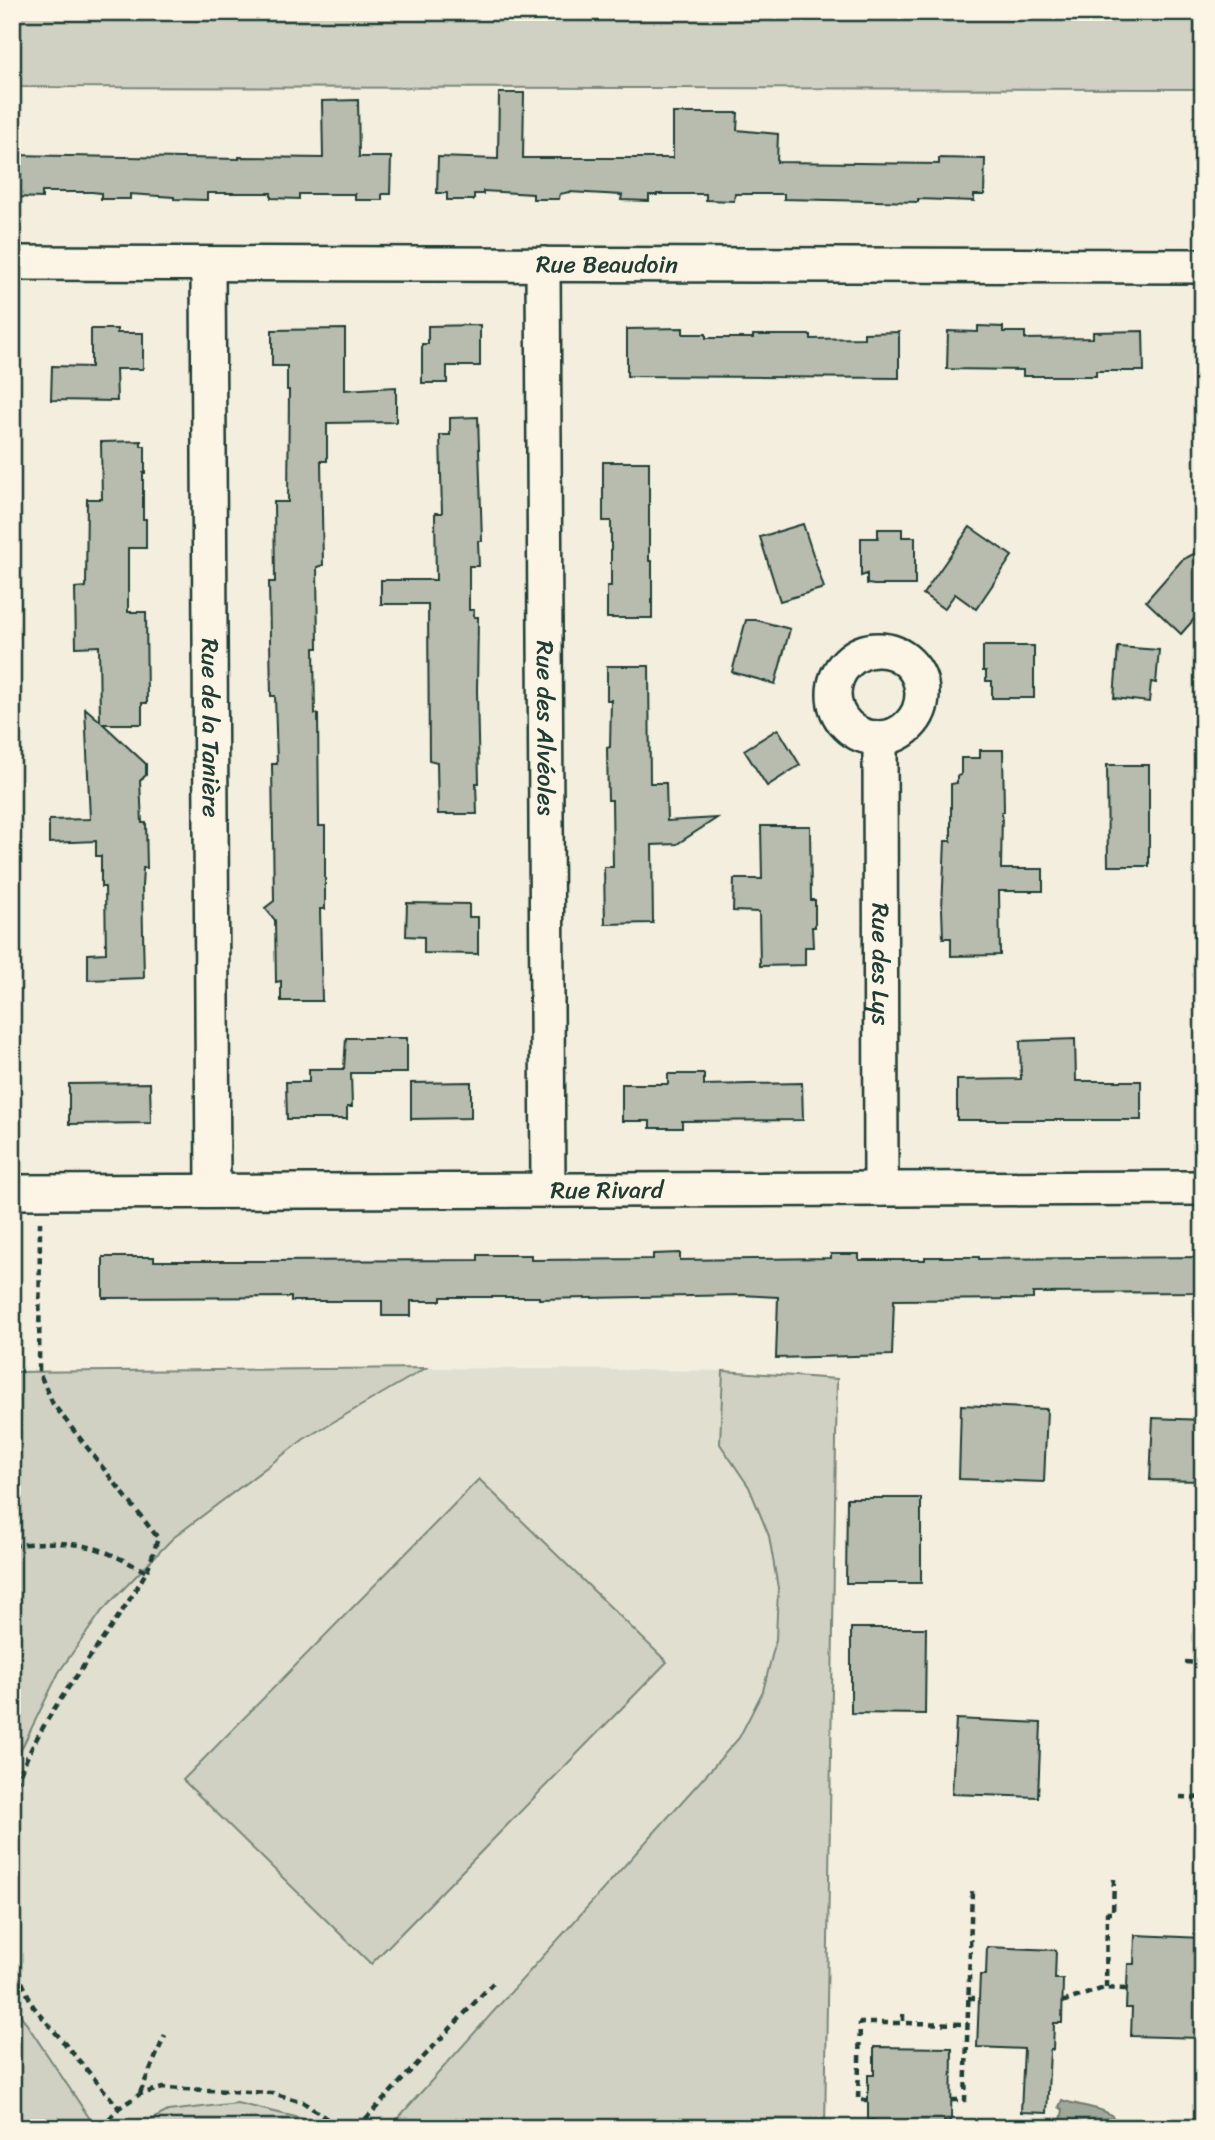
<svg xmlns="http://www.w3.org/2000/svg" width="1215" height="2140" viewBox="0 0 1215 2140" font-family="Sriracha,sans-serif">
<rect width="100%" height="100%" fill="#f3eede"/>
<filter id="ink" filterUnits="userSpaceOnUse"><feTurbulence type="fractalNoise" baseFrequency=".0143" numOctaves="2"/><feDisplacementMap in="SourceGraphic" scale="14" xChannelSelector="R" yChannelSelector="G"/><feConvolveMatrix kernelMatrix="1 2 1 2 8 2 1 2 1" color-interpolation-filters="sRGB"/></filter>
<g filter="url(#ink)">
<path fill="#e1dfd0" d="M426,1368L723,1371L837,1379L825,2128H12V1372Z"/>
<g fill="#d0d1c2" stroke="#78877b" stroke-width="2">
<path d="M12,12H1203V89L12,87Z"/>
<path d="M426,1368L304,1439L173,1538L102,1611L59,1672L12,1768V1372Z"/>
<path d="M723,1371L837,1379L825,2128H389L739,1738L763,1691L776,1640L778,1588L769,1536L749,1487L720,1444Z"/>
<path d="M479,1479L667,1662L371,1964L183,1780Z"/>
<path d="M12,2002L96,2128H12Z"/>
<path d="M237,2103L304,2119L316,2128H135L168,2111Z"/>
</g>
<path fill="#a0a89b" stroke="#6c7d72" stroke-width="2" d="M1062,2100C1076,2106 1104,2107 1113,2117V2128H1063L1061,2120L1063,2110L1059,2107Z"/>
<g fill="#b8bcae" stroke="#1f3d34" stroke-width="2">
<path d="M499,93H524L523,158H673V113H738L737,130L778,134L777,162L939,164V158L985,159L984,195H974V201L918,199V202L784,199V194H735L734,201L706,200V194H657V195H649V201L621,200L622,195L569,192L560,194L559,199H533V194L483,191V194H474V200H447V193H437L438,157L498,159Z"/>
<path d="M358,100L359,157H391L390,194H382V200H355V194H299V199L271,198V193H207V200L174,199V197L130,194V199H101V193L92,192H42V198L15,197L16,191L12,190V155L239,159V157L323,158L322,101Z"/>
<path d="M480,325V366H447V383H422V344H428V326Z"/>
<path d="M978,326L1003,327V332H1025V339L1093,338V332L1143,331L1144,371H1096V376H1023V370L947,369L948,331L978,332Z"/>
<path d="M683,328V334H706V338H753V335H811V339L864,338V333L899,332V378L627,376V329Z"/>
<path d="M91,329H117V333H143V369H116L117,401L51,400L52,366L91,367Z"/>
<path d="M345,329V390L396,387V422L327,423V461H321L323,565L317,567L318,648H314L315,714H318L319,826H325V909H320L322,1001H281V981L276,982L275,920L265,908L274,901L272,764H277L275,696H271L269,582H275L274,502H288L289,390H287V366H272V330Z"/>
<path d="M478,417L482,541H478L479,566H469V610H474V617H478L477,691L479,783H476L477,814H438L437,762L429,760L428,604H381V580H436L435,513H442L440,435H450V418Z"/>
<path d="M141,441V446H145V473H143V519H146V548H128V612H146L147,703H142V724H103L146,764V775L140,781L142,823H146L147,868H143L142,886L144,978L88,980V954L106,953L105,887H101V856H96V841L49,843V820L90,819L85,708L100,721L99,646L76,647L75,588L86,587L87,499H102L101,442Z"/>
<path d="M603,462H649V561H652V618H607V586H611V521H603Z"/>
<path d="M803,524L824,588L780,601L760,537Z"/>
<path d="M970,527L1012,556L976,609L955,594L944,609L923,594Z"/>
<path d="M878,529H902V537H915V585H874L867,584V574L861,576V538H878Z"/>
<path d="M1203,549V609L1181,634L1146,601L1182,560Z"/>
<path d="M746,620H756L790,629L775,684L732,672Z"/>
<path d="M983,646H1034V698H992V681H986V671H983Z"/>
<path d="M1118,647L1159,650L1156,683L1151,682L1149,702L1114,698Z"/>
<path d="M607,666H649L650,783H666L667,821L717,818L677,844L652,845L653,923L605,924L604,867H613L612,800H608L607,748L610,747L611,700H607Z"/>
<path d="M778,729L800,765L767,786L744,750Z"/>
<path d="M980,750H1003L1004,812H1002L1001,869H1043V891H999L1000,955L951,956V938H943L942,908L945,841H951V784L957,783V776L961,775V758H980Z"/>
<path d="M1107,765H1149V866H1108Z"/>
<path d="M761,826H810L811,900H815V927H812L813,947H805V965L760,966L759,912L733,911L734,879H762Z"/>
<path d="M407,903L469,904V917H478V954L424,953V937L406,936Z"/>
<path d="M346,1038H407V1073H351L352,1107H347V1119H287L286,1082H309V1069H344Z"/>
<path d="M1075,1039L1076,1081H1141V1120H957V1080L1021,1079L1020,1041Z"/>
<path d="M668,1074H704V1085L802,1083L803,1120L682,1121V1128H650V1121H622V1084H668Z"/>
<path d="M471,1082V1118L411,1119V1083Z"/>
<path d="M150,1083L151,1123L69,1124V1084Z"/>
<path d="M680,1253V1260L831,1258V1254H859V1260H925V1257H979V1259L1203,1257V1292L1033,1293V1299L894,1300L892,1355L776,1358L778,1297L742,1295L539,1299V1297H441V1301H411V1316H382V1301H291V1297L103,1298V1257H154V1261H261L478,1260V1255H531V1260L653,1259V1254Z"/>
<path d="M961,1405L1047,1409L1044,1482L959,1479Z"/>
<path d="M1153,1418L1203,1420V1481L1150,1480Z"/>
<path d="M847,1498H921V1583H846Z"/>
<path d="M851,1628H926L925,1714L851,1713Z"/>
<path d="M956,1719L1041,1723L1038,1797L952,1794Z"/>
<path d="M1135,1935L1203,1938V2012L1200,2038L1131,2036L1132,2008H1126L1128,1964H1134Z"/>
<path d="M987,1947L1056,1950L1055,1979H1063L1062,2023H1054L1053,2050H1050L1047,2113L1021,2112L1024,2049L977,2047L980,1975H986Z"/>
<path d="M874,2047L952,2048L951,2121H944V2128H874V2120H868V2075H874Z"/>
</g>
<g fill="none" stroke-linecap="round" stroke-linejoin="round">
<g stroke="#1f3d34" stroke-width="38">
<g id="minor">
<path id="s1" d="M12,263L1203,266"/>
<path id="s2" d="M208,264L213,1191"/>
<path id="s3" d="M543,264L548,1190"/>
<circle cx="878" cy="694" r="44"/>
<path id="s4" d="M880,738L881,1189"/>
<path id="s5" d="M12,1192L1203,1188"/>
</g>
</g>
<g stroke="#1f3d34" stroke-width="4.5" stroke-dasharray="7 5" stroke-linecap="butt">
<path d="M1196,1540L1197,1480"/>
<path d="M12,1546C42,1541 78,1541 106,1552C120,1558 133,1565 147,1572"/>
<path d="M1185,1662L1203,1663"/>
<path d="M12,1796C38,1712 103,1649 145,1574C151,1563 154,1550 158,1538L53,1404L39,1372L40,1222"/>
<path d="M1180,1797L1203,1798"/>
<path d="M12,1960L33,2006L119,2108"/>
<path d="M1106,1988L1107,1913H1113L1114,1878"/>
<path d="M968,1998H979"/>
<path d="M1062,2002L1104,1988L1127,1989"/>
<path d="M903,2014V2023L968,2024"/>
<path d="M140,2093L165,2035"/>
<path d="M868,2100H858L860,2023H903"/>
<path d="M951,2100H965L972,1890"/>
<path d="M101,2128L119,2108L140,2094L163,2088L272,2093L303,2102L334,2124L337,2128"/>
<path d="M357,2128L493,1983"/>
</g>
<use href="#minor" stroke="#fcf5e5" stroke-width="33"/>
</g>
</g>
<g text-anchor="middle" stroke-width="5" stroke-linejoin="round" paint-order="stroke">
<g font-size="24" fill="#1f3d34" stroke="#fcf5e5">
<text dy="8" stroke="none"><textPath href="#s1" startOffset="595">Rue Beaudoin</textPath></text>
<text dy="8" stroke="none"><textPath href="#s3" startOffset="464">Rue des Alvéoles</textPath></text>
<text dy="8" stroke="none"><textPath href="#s2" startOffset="464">Rue de la Tanière</textPath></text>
<text dy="8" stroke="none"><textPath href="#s4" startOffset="226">Rue des Lys</textPath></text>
<text dy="8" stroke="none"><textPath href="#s5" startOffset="595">Rue Rivard</textPath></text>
</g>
</g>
<rect width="1215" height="2140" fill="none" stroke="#fcf5e5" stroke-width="42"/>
<rect x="21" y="21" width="1173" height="2098" fill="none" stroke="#1f3d34" stroke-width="2.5" filter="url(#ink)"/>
</svg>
